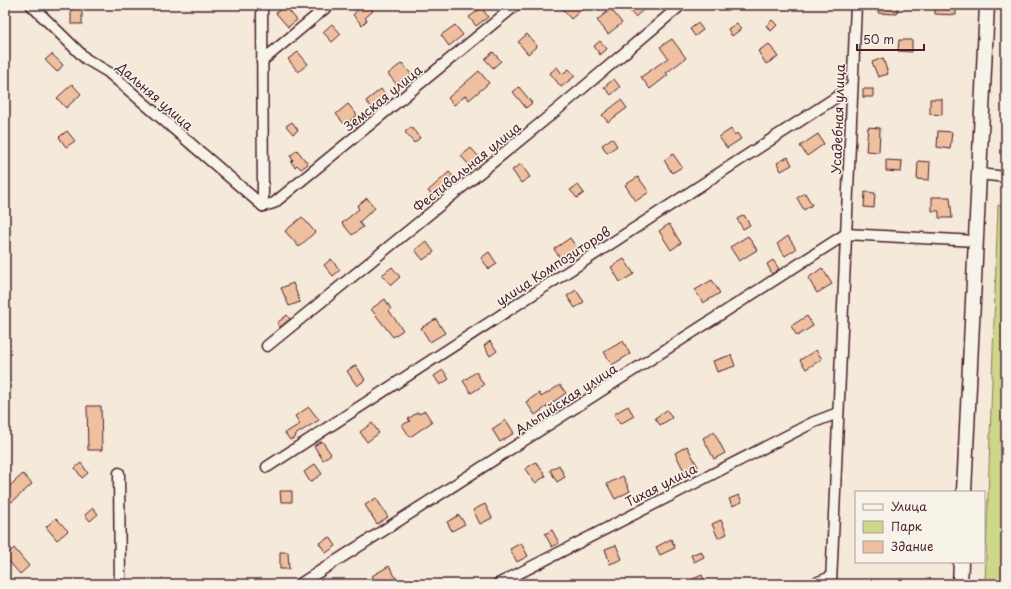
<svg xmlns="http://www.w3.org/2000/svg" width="1011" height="589" viewBox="0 0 1011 589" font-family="'Playpen Sans',sans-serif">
<rect width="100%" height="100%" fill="#f5e9d9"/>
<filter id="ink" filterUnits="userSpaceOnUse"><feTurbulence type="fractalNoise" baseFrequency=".025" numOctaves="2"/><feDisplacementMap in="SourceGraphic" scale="8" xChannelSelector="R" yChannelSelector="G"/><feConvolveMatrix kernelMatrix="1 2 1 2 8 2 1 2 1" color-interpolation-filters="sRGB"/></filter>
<g filter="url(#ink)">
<path fill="#ccd78a" stroke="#8b7b5a" d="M998,205L1006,206V584H985Z"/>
<g fill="#efc09f" stroke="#4a1f2b">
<path d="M362,5H368L373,11L365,18L367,20L362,25L353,15Z"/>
<path d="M559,5H587L571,19Z"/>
<path d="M625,5H649L635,17Z"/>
<path d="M878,5H898L897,14L878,13Z"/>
<path d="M935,5H956V15L935,14Z"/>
<path d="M285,6L297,20L288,27L276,13Z"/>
<rect x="71" y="7" width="11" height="17"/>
<path d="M482,8L488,17L476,26L469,17Z"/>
<path d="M611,9L622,23L608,34L597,20Z"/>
<path d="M772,20L777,25L771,31L766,26Z"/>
<path d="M698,23L703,30L695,36L690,29Z"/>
<path d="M737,23L741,29L732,36L728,29Z"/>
<path d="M332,24L341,34L332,42L323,32Z"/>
<path d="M455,25L463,35L449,46L441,35Z"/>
<path d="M527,34L537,46L528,54L518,42Z"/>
<path d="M672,39L686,58L666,73L668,75L650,89L641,77L668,58L660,47Z"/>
<path d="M899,40H912V52L898,51Z"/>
<path d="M600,41L607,49L600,55L594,46Z"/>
<path d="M769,44L778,57L766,64L758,51Z"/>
<path d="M298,52L308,64L298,72L288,59Z"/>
<path d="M493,52L501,61L493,68L485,59Z"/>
<path d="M52,54L63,65L57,72L45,60Z"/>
<path d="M883,58L888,74L878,77L872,62Z"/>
<path d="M402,63L411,74L398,86L388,74Z"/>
<path d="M557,67L562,74L569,69L575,76L561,87L550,73Z"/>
<path d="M479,71L489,83L469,100L466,95L454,105L448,98Z"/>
<path d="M614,79L620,87L611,95L604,87Z"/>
<path d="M72,84L81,94L66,108L57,98Z"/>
<path d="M519,87L532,103L526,108L513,92Z"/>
<path d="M381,89L388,98L373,109L366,101Z"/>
<rect x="863" y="89" width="10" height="8"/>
<path d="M930,99H942V115L930,114Z"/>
<path d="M621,100L627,108L608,122L602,115Z"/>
<path d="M348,104L357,115L345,125L336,114Z"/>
<path d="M292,122L298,130L293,134L286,126Z"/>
<path d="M411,127L420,138L414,143L405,132Z"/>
<path d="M868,127L880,128L879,152L866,151Z"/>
<path d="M731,129L735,135L737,133L741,139L727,148L719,137Z"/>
<path d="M67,131L75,141L66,147L59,137Z"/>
<path d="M938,131L952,132L950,149L937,147Z"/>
<path d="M818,134L824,144L807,156L800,146Z"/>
<path d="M612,138L617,146L607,153L602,145Z"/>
<path d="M471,148L480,158L470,166L461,156Z"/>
<path d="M297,150L308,164L301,169L297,165L295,167L291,162L293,160L290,156Z"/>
<path d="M673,154L682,167L672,173L664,160Z"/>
<path d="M788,157L792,165L781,171L777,163Z"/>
<path d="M886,160L902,161L901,172L886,171Z"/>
<path d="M918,161L930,162L929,180L917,179Z"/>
<path d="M521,164L530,177L521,183L512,170Z"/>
<path d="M449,172L457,181L450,187L449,186L435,199L428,191Z"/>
<path d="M638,177L649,192L636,201L625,185Z"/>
<path d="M578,185L584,193L577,198L570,190Z"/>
<path d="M865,192L875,193L874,208L864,207Z"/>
<path d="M805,193L812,205L804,210L797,198Z"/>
<path d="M932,197H950L952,218H939V211H932Z"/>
<path d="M367,198L375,208L359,222L363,227L352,235L342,223L359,209L357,206Z"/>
<path d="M744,215L750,225L743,229L737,219Z"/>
<path d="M302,217L315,232L299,247L285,231Z"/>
<path d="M669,224L681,243L671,250L659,231Z"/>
<path d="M748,236L757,250L739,261L730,247Z"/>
<path d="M788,236L796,249L785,256L777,244Z"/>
<path d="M570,238L577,248L561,259L554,249Z"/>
<path d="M426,241L434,252L423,260L415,250Z"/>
<path d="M489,252L497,264L489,269L481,258Z"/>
<path d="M331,259L340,270L333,276L324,265Z"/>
<path d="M624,259L634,274L620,282L611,267Z"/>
<path d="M773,260L779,269L772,274L767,264Z"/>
<path d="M392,267L400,277L391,285L382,275Z"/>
<path d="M822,268L832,284L817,293L808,278Z"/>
<path d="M712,280L720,293L703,303L695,290Z"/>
<path d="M293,283L300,302L289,306L281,288Z"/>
<path d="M576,290L584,302L575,308L567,296Z"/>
<path d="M385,299L391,309L389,311L403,330L393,337L371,309Z"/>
<path d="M287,315L290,319L280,327L277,323Z"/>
<path d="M807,316L813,326L797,336L791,326Z"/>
<path d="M436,319L445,333L430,342L421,328Z"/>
<path d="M490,341L497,351L490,356L484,346Z"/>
<path d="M623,341L630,354L612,365L604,352Z"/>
<path d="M816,350L822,359L806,369L800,360Z"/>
<path d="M731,355L735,366L717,372L713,361Z"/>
<path d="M356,365L365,380L357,386L347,371Z"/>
<path d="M443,370L449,379L440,385L434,376Z"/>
<path d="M476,372L484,385L471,393L463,381Z"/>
<path d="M560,385L566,393L535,415L526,402L539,393L541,397Z"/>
<path d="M87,406H101L102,450H88Z"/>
<path d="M628,406L634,416L620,424L614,414Z"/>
<path d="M309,407L319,420L295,435L296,437L290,440L285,433L300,424L295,416Z"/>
<path d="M667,410L672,418L660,425L655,418Z"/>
<path d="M425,411L432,422L410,437L402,425L410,421L408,419L418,412L419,414Z"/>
<path d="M506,420L514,433L500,442L492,429Z"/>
<path d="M372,423L379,433L367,442L360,432Z"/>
<path d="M714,432L725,453L714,459L703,438Z"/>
<path d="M322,441L331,454L323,460L314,446Z"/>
<path d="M687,446L698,467L685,473L675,453Z"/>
<path d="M536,462L546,476L535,483L525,469Z"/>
<path d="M81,463L88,473L82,478L75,468Z"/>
<path d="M315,464L322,474L310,482L304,472Z"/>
<path d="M559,465L565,477L557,482L550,470Z"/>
<path d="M23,474L32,484L12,502L5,494V490Z"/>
<path d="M623,476L630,491L615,499L607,484Z"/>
<path d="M280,491H292V502H281Z"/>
<path d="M739,495L742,502L732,506L729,499Z"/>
<path d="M376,498L388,517L377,524L365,505Z"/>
<path d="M485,504L492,518L480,524L473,510Z"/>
<path d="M93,508L98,514L90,521L85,515Z"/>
<path d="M459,515L465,524L452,531L447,522Z"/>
<path d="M56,518L68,531L57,540L46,527Z"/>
<path d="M721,520L727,534L718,538L712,524Z"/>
<path d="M552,530L559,543L552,547L545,534Z"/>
<path d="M330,537L336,546L326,553L319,543Z"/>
<path d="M671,539L675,548L660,555L656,547Z"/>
<path d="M521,543L528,556L517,562L510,549Z"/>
<path d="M616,545L622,559L610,564L605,549Z"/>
<path d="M14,548L29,566L20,574L5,557Z"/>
<path d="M701,551L704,557L694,562L691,555Z"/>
<path d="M280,552H288L289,569H280Z"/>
<path d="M389,566L396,578L386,584H376L372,576Z"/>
<path d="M702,575L706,584H695L693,579Z"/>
</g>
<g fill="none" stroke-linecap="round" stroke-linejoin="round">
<g stroke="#4a1f2b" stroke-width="13">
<g id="street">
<path d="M31,5L86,59L108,72L263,206"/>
<path d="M262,5L263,206"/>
<path d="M262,61L329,5"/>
<path d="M979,174L1006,177"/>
<path d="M263,206L274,203L516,5"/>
<path d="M846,234L976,241"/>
<path d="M267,346L558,109L681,5"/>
<path d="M267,467L852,87"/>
<path d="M119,473L120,584"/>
<path d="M300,584L846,234"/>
<path d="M498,584L814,422L838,413"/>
<path d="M813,584L831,577"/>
<path d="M831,584L856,5"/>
</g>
</g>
<g stroke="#4a1f2b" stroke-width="17">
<g id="secondary">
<path d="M964,492L987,5"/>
<path d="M960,584L961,562"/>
</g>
</g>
<use href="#street" stroke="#f7f3e8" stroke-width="10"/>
<use href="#secondary" stroke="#f7f3e8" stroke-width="14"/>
</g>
</g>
<g text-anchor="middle" stroke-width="3" stroke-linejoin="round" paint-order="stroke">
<g font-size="13" fill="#4a1f2b" stroke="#f7f3e8">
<text transform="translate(155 96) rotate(41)" y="5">Дальняя улица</text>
<text transform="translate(383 98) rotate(-39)" y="5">Земская улица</text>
<text transform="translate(838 119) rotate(-88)" y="5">Усадебная улица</text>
<text transform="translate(467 167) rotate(-39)" y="5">Фестивальная улица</text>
<text transform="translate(553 266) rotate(-33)" y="5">улица Композиторов</text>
<text transform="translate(566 399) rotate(-33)" y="5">Альпийская улица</text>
<text transform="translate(661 485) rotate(-27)" y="5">Тихая улица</text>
</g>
</g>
<rect width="1011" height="589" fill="none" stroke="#f7f3e8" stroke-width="20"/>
<rect x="10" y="10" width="991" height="569" fill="none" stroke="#4a1f2b" stroke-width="1.5" filter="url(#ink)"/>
<rect x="855" y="491" width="130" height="72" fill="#f7f3e8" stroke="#b29e9c"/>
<rect x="863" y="504" width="20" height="6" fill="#f7f3e8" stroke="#b29e9c"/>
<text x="891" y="511" font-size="12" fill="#4a1f2b">Улица</text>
<rect x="863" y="521" width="20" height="12" fill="#ccd78a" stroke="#b29e9c"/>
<text x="891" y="531" font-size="12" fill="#4a1f2b">Парк</text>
<rect x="863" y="541" width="20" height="12" fill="#efc09f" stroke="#b29e9c"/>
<text x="891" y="551" font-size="12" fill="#4a1f2b">Здание</text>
<path d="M857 44v6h67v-6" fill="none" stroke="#4a1f2b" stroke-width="2"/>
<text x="863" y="44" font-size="12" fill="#4a1f2b" stroke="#f7f3e8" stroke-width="3" paint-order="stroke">50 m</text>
</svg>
